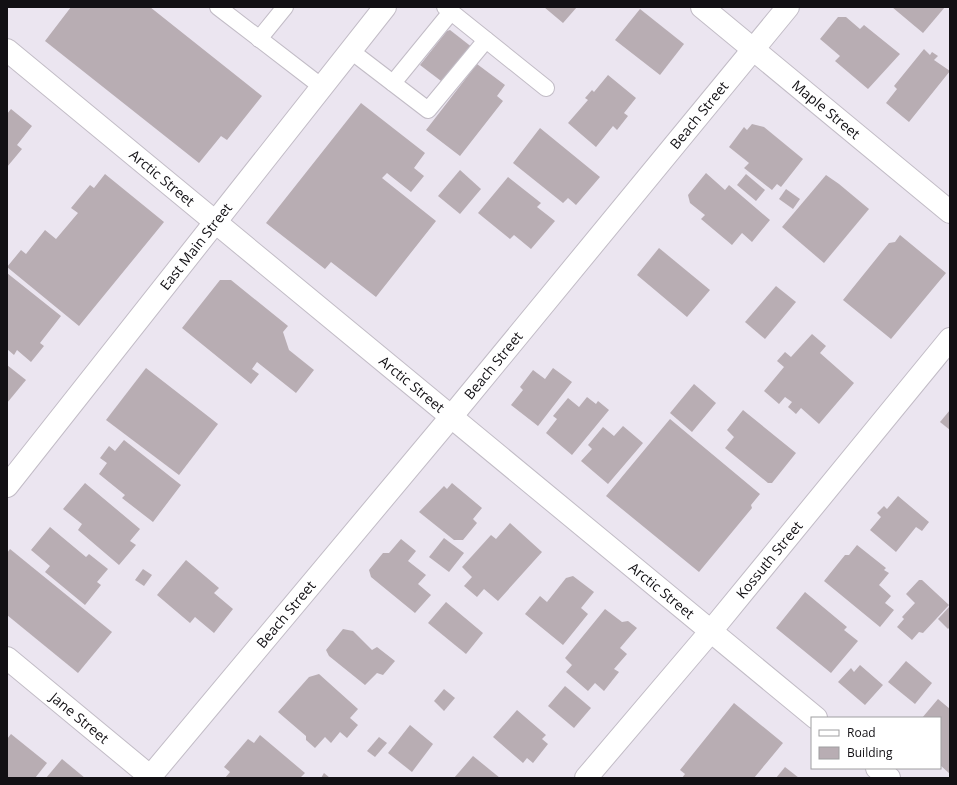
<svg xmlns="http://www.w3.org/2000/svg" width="957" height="785" viewBox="0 0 957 785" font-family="'Open Sans',sans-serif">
<rect width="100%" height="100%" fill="#ebe5f0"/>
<g fill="#b8adb3">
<path d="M71,7H150L262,96L227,140L221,136L199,163L45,41Z"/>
<path d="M544,7H577L563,23Z"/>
<path d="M892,7H945L923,33Z"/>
<path d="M640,9L684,44L660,75L615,40Z"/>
<path d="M838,17H846L860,29L864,25L900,54L868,89L835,61L840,56L820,39Z"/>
<path d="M450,30L473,48L445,84L420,65L447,31Z"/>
<path d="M924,49L930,55L932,52L938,56L934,60L950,71L909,122L886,103L897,89L894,86Z"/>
<path d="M477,64L505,85L497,96L503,101L460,156L426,130Z"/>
<path d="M608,75L636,98L624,113L628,116L617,130L613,126L596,147L568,123L588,100L585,98L592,90L594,92Z"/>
<path d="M361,103L425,153L414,168L424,176L411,192L387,173L382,178L436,221L376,297L331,262L325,269L266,223Z"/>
<path d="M11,109L32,126L17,145L22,149L7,167V114Z"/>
<path d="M752,124L764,127L803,159L781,187L777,184L772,190L744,168L749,163L729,147L744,127L747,130Z"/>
<path d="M540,128L600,177L576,205L568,198L563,203L513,163Z"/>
<path d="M460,170L481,189L460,214L438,196Z"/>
<path d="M706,173L725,190L729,185L770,220L752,242L742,233L732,245L701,219L705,215L690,203L688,195Z"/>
<path d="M105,174L164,222L79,326L7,267L21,250L26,254L45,230L56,239L78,213L71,208L90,185L94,188Z"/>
<path d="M746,174L765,190L756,201L737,185Z"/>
<path d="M826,175L839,184L869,209L824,263L782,227Z"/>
<path d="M508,177L541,203L537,207L555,221L531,249L514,235L510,239L478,213Z"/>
<path d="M786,189L800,199L793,209L779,199Z"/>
<path d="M900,235L946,273L891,339L843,300L889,243L895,242Z"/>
<path d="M659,248L710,290L687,317L637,275Z"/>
<path d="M7,273L61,316L40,343L44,346L31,362L17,350L14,355L7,349Z"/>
<path d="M220,280H231L288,326L283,332L289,350L314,370L296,393L257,362L252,369L259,374L251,384L182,328Z"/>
<path d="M776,286L796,302L765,339L745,322Z"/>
<path d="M812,334L826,346L820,353L854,383L819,424L801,408L796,414L788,407L792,402L785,397L779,404L764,391L784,367L777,361L785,352L791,357Z"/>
<path d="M7,365L26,380L7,403Z"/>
<path d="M146,368L218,424L179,475L106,420Z"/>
<path d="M553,368L572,382L538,426L511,405L523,390L520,387L533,370L545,379Z"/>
<path d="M694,384L716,403L692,432L670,413Z"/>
<path d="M587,397L596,404L598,401L609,410L572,455L546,433L557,419L553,416L568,398L579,407Z"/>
<path d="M743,410L796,453L772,483H768L725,448L734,437L727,430Z"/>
<path d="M950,410V430L940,422Z"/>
<path d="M670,419L760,494L751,505L752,508L699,572L606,496Z"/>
<path d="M623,426L643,443L608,484L581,461L592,449L588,445L603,427L614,436Z"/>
<path d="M124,440L181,485L153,522L122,498L125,495L99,474L107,463L100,458L109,446L115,451Z"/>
<path d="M85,483L140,529L130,541L136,545L119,565L78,530L82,524L63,509Z"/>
<path d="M452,483L482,508L473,519L477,523L463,540H454L419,512L444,486L447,489Z"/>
<path d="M898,496L929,522L922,531L916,527L896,552L870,530L881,517L877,513L884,506L887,509Z"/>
<path d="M510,523L542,552L498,601L484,589L477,597L464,586L472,577L462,567L491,535L496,539Z"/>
<path d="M50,527L86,557L89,554L108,569L97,582L101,585L85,605L45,572L50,566L31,550Z"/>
<path d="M444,538L464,553L449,572L429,557Z"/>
<path d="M401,539L416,551L408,561L426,575L418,584L431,595L415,613L371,577L369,570L383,553H389Z"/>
<path d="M857,545L886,568L884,570L889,573L879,585L891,596L885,603L894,610L880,627L824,581L845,555H849Z"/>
<path d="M10,549L112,632L78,673L7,615V553Z"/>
<path d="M186,560L219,588L214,593L233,609L214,633L195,617L190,623L157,595Z"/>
<path d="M143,569L152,575L144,586L135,580Z"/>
<path d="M573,576L594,592L581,608L588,614L563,645L525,614L540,596L547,602L566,578Z"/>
<path d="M919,580H922L949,605L923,633L919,632L912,640L897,627L904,619L902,617L915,603L906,594Z"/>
<path d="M805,592L847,627L844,630L858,641L831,673L776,628Z"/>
<path d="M446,602L483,633L466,654L428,623Z"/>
<path d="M950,606V627L948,629L938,619Z"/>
<path d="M605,609L622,622L628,621L637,628L620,648L627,654L614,669L619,672L604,691L595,683L588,691L566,672L572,665L565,658Z"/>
<path d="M343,629L353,631L372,650L377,647L395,661L383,675L377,673L365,685L329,656L326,650Z"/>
<path d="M906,661L932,683L915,704L888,682Z"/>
<path d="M860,665L883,685L865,705L838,682L851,668L854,672Z"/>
<path d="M319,674L358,709L350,718L358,725L347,738L340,732L331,743L325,737L315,748L306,740V736L278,712L309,677Z"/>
<path d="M565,686L591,708L574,728L548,706Z"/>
<path d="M444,689L455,698L444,711L434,701Z"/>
<path d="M938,699L950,709V774L940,765V718H922Z"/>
<path d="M734,703L783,743L754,778H682L685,774L680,770Z"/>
<path d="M517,710L546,735L542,739L548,744L533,763L527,758L523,763L493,737Z"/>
<path d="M410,725L433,744L412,772L388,753Z"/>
<path d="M11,734L47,763L35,778H7V739Z"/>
<path d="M260,735L305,773L300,778H225L230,772L224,767L248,739L254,743Z"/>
<path d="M379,737L387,743L375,757L367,751Z"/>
<path d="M473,756L500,778H454Z"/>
<path d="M62,759L85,778H46Z"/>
<path d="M785,767L799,778H776Z"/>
<path d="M324,773L330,778H321Z"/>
</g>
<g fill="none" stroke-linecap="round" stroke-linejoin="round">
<g stroke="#c2bcc6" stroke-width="18">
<g id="lane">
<path d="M218,7L322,87"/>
<path d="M445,7L546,88"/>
<path d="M259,39L285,7"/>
<path d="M351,51L428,110L486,40"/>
<path d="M393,83L451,12"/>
</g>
</g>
<g stroke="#c2bcc6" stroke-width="24">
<g id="street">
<path id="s1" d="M702,7L950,212"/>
<path id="s2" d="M7,658L152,778"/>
<path id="s3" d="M150,777L451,417L788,7"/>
<path id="s4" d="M586,778L711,631L950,339"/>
</g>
</g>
<g stroke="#c2bcc6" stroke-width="24">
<g id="secondary">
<path id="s5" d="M7,50L816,718"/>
<path id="s6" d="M7,486L385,7"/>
<path d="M877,768L889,778"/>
</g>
</g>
<use href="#lane" stroke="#fff" stroke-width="16"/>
<use href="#street" stroke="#fff" stroke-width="22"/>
<use href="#secondary" stroke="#fff" stroke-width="22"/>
</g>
<g text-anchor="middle" stroke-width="3" stroke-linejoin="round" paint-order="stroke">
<g font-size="14" fill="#121014" stroke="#fff">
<text dy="5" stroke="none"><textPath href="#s1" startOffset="161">Maple Street</textPath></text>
<text dy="5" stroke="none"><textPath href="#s3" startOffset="860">Beach Street</textPath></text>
<text dy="5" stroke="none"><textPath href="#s5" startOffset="201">Arctic Street</textPath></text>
<text dy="5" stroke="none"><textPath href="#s6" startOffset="305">East Main Street</textPath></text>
<text dy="5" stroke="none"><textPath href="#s3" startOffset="536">Beach Street</textPath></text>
<text dy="5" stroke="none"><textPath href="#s5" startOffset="525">Arctic Street</textPath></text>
<text dy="5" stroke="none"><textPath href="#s4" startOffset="285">Kossuth Street</textPath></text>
<text dy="5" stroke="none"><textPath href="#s5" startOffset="849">Arctic Street</textPath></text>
<text dy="5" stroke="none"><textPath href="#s3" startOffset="212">Beach Street</textPath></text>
<text dy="5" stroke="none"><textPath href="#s2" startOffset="94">Jane Street</textPath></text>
</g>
</g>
<rect width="957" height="785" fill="none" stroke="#121014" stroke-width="16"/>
<rect x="811" y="717" width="130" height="52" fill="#ffffff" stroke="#a09fa1"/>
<rect x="819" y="730" width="20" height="6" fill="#ffffff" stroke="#a09fa1"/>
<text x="847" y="737" font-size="12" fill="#121014">Road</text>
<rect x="819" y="747" width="20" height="12" fill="#b8adb3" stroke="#a09fa1"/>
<text x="847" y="757" font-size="12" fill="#121014">Building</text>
</svg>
